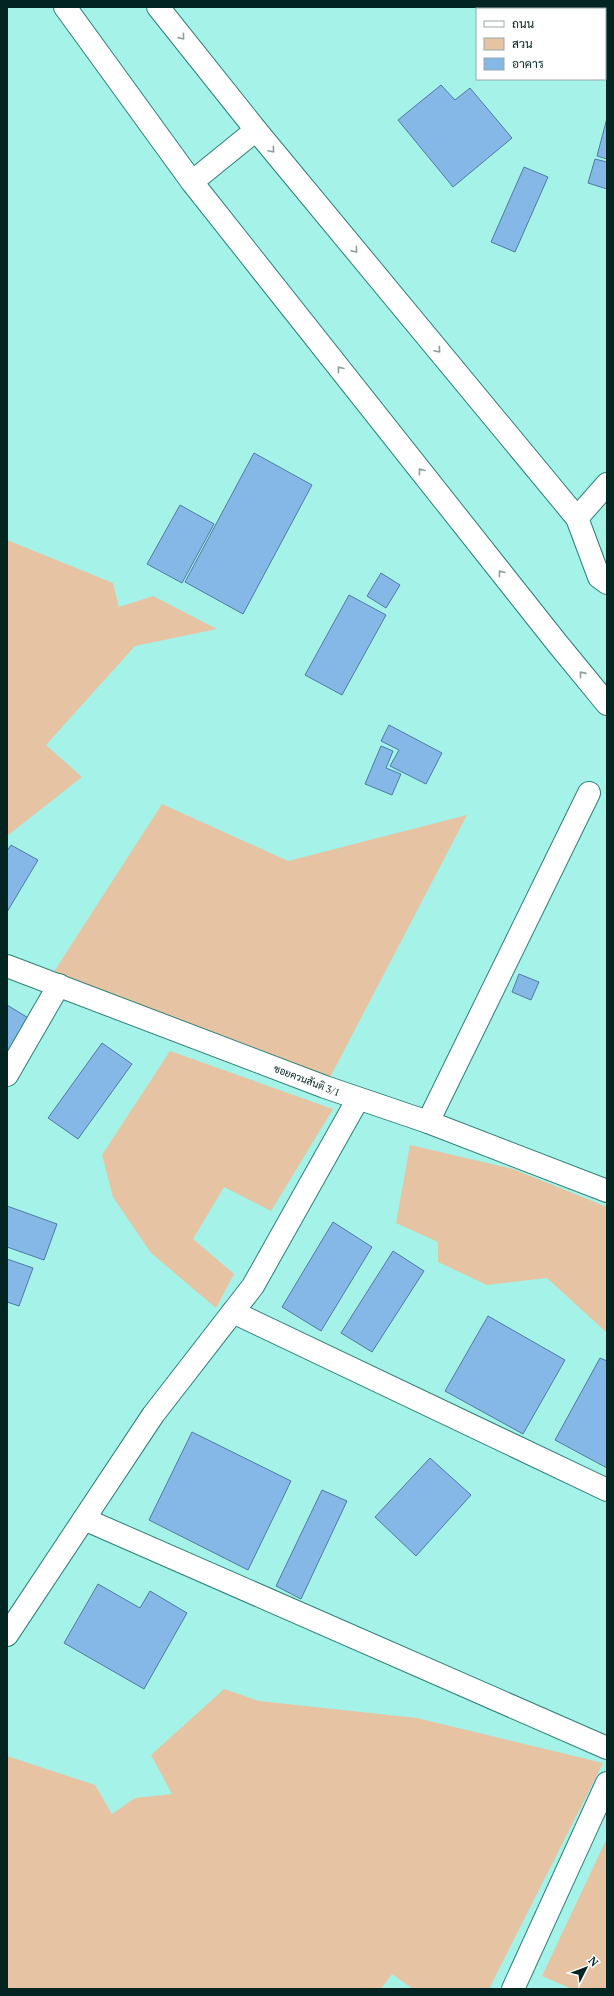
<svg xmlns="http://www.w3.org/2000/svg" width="614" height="1996" viewBox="0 0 614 1996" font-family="'PT Serif',Sarabun,serif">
<rect width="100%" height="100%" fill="#a4f2e8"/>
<g fill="#e6c4a3">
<path d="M7,540L113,583L119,607L153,596L217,629L135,646L46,745L82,777L7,836Z"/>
<path d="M162,804L288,861L467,815L325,1087L48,981Z"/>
<path d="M170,1051L333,1109L271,1211L224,1187L193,1239L234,1274L216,1308L151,1253L113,1197L102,1155Z"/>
<path d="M410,1145L513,1169L607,1207V1333L547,1278L487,1285L438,1262V1242L396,1223Z"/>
<path d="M224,1689L259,1701L417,1718L603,1763L489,1989H413L392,1974L381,1989H7V1756L95,1785L112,1814L135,1798L172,1794L151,1755Z"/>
<path d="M607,1838V1989H572L542,1976Z"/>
</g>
<g fill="#85b8e6" stroke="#4f7ba2">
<path d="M441,85L455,100L470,88L512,138L453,187L398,120Z"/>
<path d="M607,118V159L597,156Z"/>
<path d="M595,159L607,162V189L588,183Z"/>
<path d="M524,167L548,177L515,252L491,242Z"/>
<path d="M254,453L312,485L243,614L185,582Z"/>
<path d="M180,505L214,524L182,583L147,564Z"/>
<path d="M381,573L400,585L386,608L367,596Z"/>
<path d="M349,595L386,615L342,695L305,675Z"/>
<path d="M389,725L442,753L426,784L390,766L399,750L381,741Z"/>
<path d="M381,746L393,751L386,768L401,774L392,795L365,784Z"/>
<path d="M11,845L38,860L7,912V851Z"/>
<path d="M519,974L539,982L531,1000L512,992Z"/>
<path d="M7,1005L30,1019L7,1060Z"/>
<path d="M102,1043L132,1064L78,1139L48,1118Z"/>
<path d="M7,1206L57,1224L44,1260L7,1247Z"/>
<path d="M333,1222L372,1247L321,1331L282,1307Z"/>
<path d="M393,1251L424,1271L372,1352L341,1333Z"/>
<path d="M7,1259L33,1268L19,1306L7,1302Z"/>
<path d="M488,1316L565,1360L523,1434L445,1391Z"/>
<path d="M600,1358L607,1361V1468L555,1440Z"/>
<path d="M192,1432L291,1481L248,1570L149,1520Z"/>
<path d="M430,1458L471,1495L416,1556L375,1517Z"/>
<path d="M322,1490L347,1501L301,1599L276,1586Z"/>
<path d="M98,1584L140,1608L150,1591L187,1613L144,1689L64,1643Z"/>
</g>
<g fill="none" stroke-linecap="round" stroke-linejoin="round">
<g stroke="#2f7f77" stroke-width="24">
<g id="minor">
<path d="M577,518L607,484"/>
<path d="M7,966L325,1087L428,1122L607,1191"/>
<path d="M7,1075L59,985"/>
<path d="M428,1122L589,793"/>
<path d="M233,1312L607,1490"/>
<path d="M84,1519L607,1748"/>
<path d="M7,1635L153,1415L253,1286L358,1099"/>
<path d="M513,1989L607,1783"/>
</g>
</g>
<g stroke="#2f7f77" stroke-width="24">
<g id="major">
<path d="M65,7L192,182L557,643L607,704"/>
<path d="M158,7L256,130L577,518L599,577L607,583"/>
<path d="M192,182L256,130"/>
</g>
</g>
<use href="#minor" stroke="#fff" stroke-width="22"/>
<use href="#major" stroke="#fff" stroke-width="22"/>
</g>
<defs><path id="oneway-chevron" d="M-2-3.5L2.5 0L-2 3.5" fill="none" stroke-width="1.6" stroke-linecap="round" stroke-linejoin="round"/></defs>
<g stroke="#8e9d9c">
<use href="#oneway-chevron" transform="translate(182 37) rotate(51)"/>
<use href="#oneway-chevron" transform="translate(272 150) rotate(50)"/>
<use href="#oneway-chevron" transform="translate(355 250) rotate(50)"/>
<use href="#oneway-chevron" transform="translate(438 350) rotate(50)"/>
<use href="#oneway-chevron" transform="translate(340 369) rotate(-128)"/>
<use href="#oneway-chevron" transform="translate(421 471) rotate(-128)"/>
<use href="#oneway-chevron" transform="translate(501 573) rotate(-128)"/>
<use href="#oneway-chevron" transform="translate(582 674) rotate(-129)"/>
</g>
<g text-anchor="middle" stroke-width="3.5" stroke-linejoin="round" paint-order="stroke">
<g font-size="10" fill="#032522" stroke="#fff">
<text transform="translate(307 1080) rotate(21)" y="4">ซอยควนสันติ 3/1</text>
</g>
</g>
<rect width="614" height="1996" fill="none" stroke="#032522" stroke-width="16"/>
<rect x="476" y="8" width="130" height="72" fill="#ffffff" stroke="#9aa8a7"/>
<rect x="484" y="21" width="20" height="6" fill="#ffffff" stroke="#9aa8a7"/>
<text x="512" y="28" font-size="12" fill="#032522">ถนน</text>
<rect x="484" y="38" width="20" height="12" fill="#e6c4a3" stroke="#9aa8a7"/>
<text x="512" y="48" font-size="12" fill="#032522">สวน</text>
<rect x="484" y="58" width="20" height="12" fill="#85b8e6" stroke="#9aa8a7"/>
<text x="512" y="68" font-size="12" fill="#032522">อาคาร</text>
<g transform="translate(586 1968) rotate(48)" stroke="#ffffff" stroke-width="3" paint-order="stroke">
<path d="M0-3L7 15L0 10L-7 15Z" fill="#032522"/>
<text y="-6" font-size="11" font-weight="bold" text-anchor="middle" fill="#032522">N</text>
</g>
</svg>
